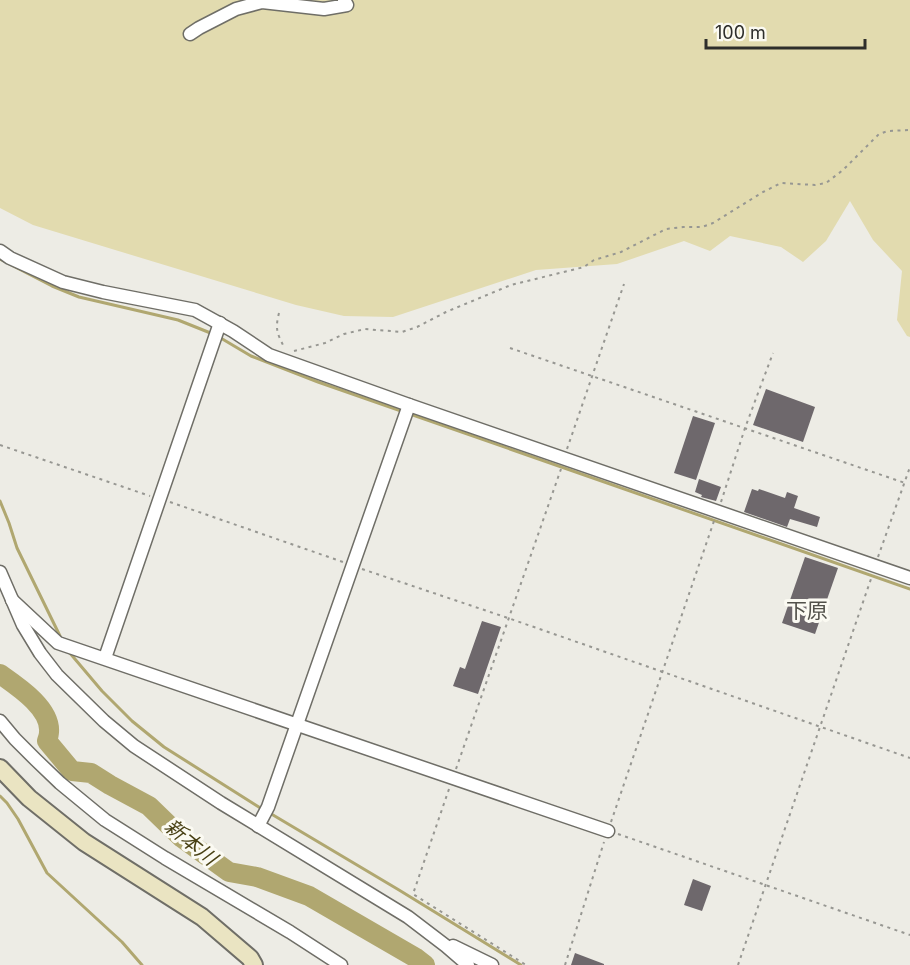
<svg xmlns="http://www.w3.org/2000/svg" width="910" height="965" viewBox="0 0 910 965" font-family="Inter,'Noto Sans JP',sans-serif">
<rect width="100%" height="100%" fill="#edece5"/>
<path fill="#e2dbaf" d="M0,0H910V337L907,336L897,320L902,271L873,240L850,201L826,241L803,262L781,247L730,236L710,251L684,241L617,264L536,270L393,317L344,316L296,305L33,225L0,208Z"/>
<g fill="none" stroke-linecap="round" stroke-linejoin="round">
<g stroke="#b0a770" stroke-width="3">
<path d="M0,259L52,286L79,297L178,320L213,334"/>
<path d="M219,337L251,356L318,382L404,412"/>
<path d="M410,414L910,589"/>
<path d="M0,501L9,523L17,548L60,636"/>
<path d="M69,652L102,691L132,721L164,747L262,809"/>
<path d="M0,796L7,803L18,819L47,873L122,942L142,965"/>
<path d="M268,812L399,890L521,965"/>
</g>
<path stroke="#b0a770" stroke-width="20" d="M0,674C17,686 51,708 49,732C49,735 48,738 47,741L72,771L91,773L110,785L149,806L182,838L229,872L257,877L309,896L416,958L425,965"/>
</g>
<g fill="#6e686c">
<path d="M766,389L815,407L803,442L753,425Z"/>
<path d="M693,416L715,423L696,480L674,473Z"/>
<path d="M699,479L721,487L716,501L701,497L702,495L695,492Z"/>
<path d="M752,489L758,491L759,489L785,498L787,492L798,496L794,508L820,517L817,527L790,519L787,527L744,512Z"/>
<path d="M805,557L838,568L815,634L782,623Z"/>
<path d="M482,621L501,627L478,694L453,686L460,667L465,669Z"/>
<path d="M693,879L711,886L702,911L684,905Z"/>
<path d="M575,953L604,964V965H571Z"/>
</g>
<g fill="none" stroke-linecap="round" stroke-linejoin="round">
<g stroke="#6f6e67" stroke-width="15">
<g id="street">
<path d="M190,34L199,28L236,9L262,2L324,9L347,5L344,0"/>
<path d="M0,251L10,258L63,282L103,292L195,310L233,331L269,355L409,405L910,578"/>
<path d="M0,572L23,625L40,653L57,675L104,721L134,746L221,803L408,917L446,946L468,965"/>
<path d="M12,600L58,643L608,831"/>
<path d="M105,658L220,323"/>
<path d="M0,721L15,739L36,760L60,783L105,820L165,858L290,932L341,965"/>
<path d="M258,826L268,807L409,405"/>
<path d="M453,946L492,965"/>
</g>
</g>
<g stroke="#6f6e67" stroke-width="20">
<path id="secondary" d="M0,768L29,798L84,842L202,917L250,958L254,965"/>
</g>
<g stroke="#979792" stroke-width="2" stroke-dasharray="3 4.5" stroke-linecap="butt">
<path d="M279,313C275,329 277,333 284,347"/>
<path d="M510,348L905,483"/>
<path d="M294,351L325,343L344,334L365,329L402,332L417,327L446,312L511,285L584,267L594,260L621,252L666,229L683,227H702L713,223L763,192L781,183L815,185L826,183L843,170L879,134L888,131L910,130"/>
<path d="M0,445L150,496"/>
<path d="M567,449L624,284"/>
<path d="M170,502L343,562"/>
<path d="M721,502L745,428L773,353"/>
<path d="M878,557L910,467"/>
<path d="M362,569L508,618L910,758"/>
<path d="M456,769L561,469"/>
<path d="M449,789L413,894L526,965"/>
<path d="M611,822L714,521"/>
<path d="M618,834L910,935"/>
<path d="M565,965L604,842"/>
<path d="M738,965L872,576"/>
</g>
<use href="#street" stroke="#fff" stroke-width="12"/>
<use href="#secondary" stroke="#eae4c2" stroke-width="16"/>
</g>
<g text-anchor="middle" stroke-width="6" stroke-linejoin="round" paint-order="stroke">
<g font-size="20" font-style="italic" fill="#494115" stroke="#fbfaf2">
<text transform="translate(191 842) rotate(39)" y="7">新本川</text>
</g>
<g font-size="21" fill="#52514a" stroke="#fbfaf2">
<text x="807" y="618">下原</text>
</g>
</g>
<path d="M706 39v9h159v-9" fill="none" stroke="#2e2e2b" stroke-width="3"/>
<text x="715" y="39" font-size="18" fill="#2e2e2b" stroke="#fbfaf2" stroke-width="4.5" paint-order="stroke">100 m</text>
</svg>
